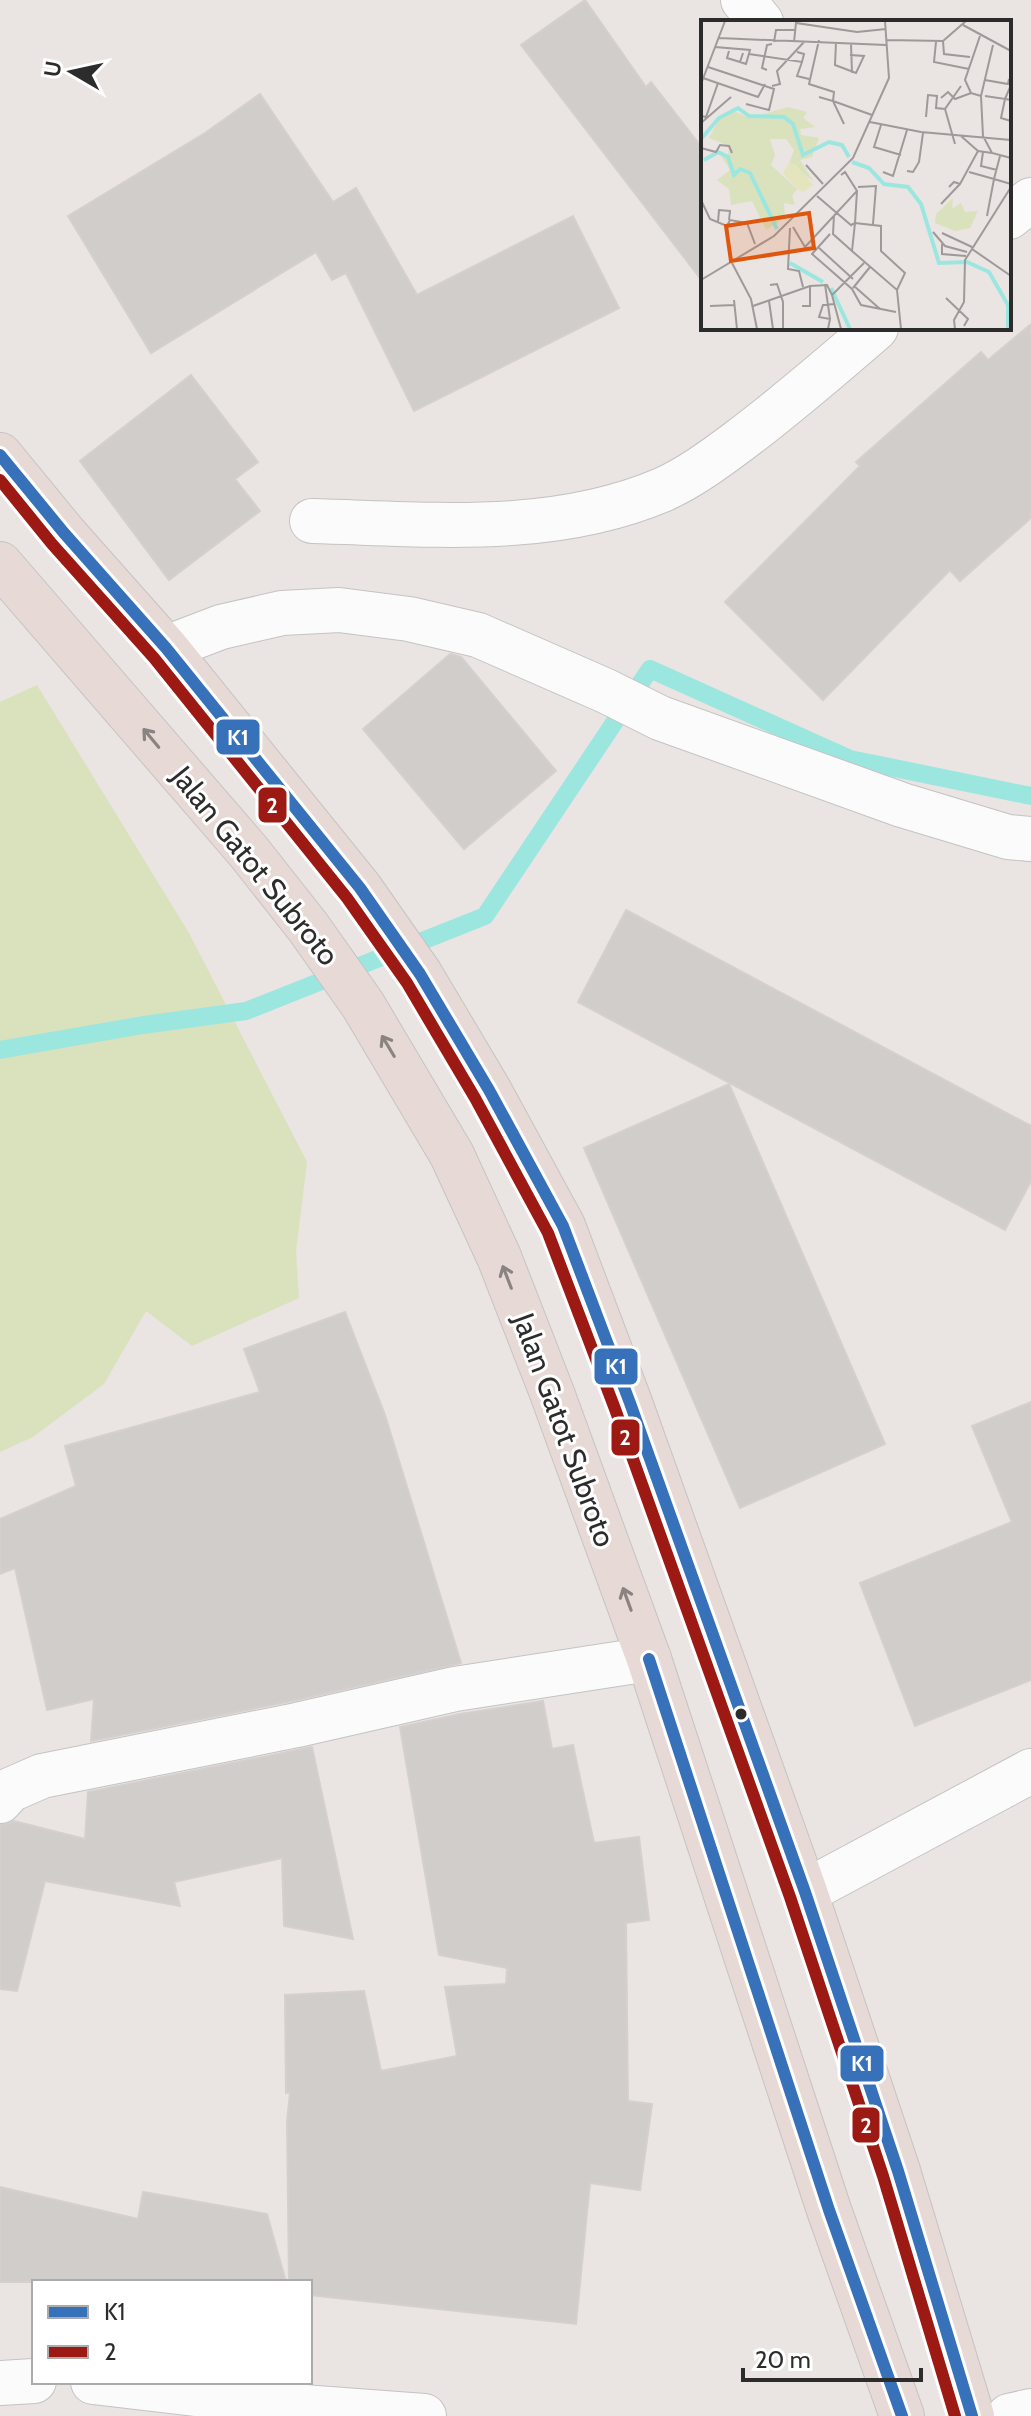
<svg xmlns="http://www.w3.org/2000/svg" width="1031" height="2416" viewBox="0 0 1031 2416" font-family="Cabin,sans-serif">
<rect width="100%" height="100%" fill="#eae4e2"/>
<path fill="#dae2bd" d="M37,685L189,933L307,1162L296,1251L299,1298L192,1346L146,1311L104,1384L33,1437L0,1452V702Z"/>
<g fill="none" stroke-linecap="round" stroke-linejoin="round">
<path stroke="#9be7e0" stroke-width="18" d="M0,1050L143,1025L246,1011L485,916L650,669L850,759L1031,796"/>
</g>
<g fill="#d0cdcb" stroke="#d5d0ce" stroke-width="2">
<path d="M585,0L646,87L651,82L703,149V282L521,45Z"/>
<path d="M260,94L333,202L356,188L417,295L573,216L619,308L414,411L346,273L332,280L316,252L151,353L68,216L205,133Z"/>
<path d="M1031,324V518L960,581L950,570L823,700L725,602L860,466L856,462L981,352L988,360Z"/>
<path d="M191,375L258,462L235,479L260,511L169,580L80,461Z"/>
<path d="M450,654L461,657L556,771L464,849L363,729Z"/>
<path d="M626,910L1031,1126V1181L1005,1230L578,1002Z"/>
<path d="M729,1084L885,1444L740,1508L584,1148Z"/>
<path d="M345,1312L385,1415L461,1663L292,1701L91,1741L94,1699L47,1710L15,1568L0,1574V1519L76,1486L65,1446L260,1392L244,1349Z"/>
<path d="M1031,1402V1680L915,1726L860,1583L1012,1522L972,1426Z"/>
<path d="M543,1701L552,1749L573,1745L594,1843L639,1837L649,1920L626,1923L628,2101L652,2104L640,2190L590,2183L576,2324L310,2295V2282H289L287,2122L290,2092L286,2093L285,1995L364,1991L381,2071L457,2056L445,1987L506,1984L507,1968L439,1955L400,1727L460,1714Z"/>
<path d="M312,1747L353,1939L284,1926L282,1858L174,1882L180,1906L45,1881L17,1991L0,1989V1825L14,1821L85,1839L88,1792Z"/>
<path d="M0,2187L138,2219L143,2192L267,2214L286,2282H0Z"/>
</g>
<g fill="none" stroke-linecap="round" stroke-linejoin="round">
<g stroke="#c4c3c3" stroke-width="46">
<g id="minor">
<path d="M743,0L761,22"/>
<path d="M1009,217L1031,200"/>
<path d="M312,521C429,524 551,537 662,490C689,478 715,459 739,441C787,405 831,367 876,328"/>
<path d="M166,648L221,627L282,613L339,610L409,619L478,635L606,691L660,718L902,805L1008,837L1031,839"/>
<path d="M0,1801L10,1790L42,1776L297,1725L455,1689L649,1659"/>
<path d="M805,1892L1031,1771"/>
</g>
</g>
<g stroke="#c4c3c3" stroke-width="46">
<path id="tertiary" d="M1009,2416L1031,2411"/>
</g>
<g stroke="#c4c3c3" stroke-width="46">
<g id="secondary">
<path d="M93,2382L316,2408L424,2416"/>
<path d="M0,2383L34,2381"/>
</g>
</g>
<g stroke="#c6c3c2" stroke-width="46">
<g id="trunk">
<path d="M0,455L64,533L166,648L360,888L420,974L489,1090L563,1226L630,1403L805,1892L898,2171L972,2416"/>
<path d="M0,564L248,851L308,927L363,1005L452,1155L499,1257L552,1393L649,1659L829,2210L902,2416"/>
</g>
</g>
<use href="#minor" stroke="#fcfbfb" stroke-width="44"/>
<use href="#tertiary" stroke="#fcfbfb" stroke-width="44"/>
<use href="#secondary" stroke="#fcfbfb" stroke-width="44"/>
<use href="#trunk" stroke="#e7dad6" stroke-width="44"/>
<g stroke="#fff" stroke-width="18">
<g id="bus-1">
<path d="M0,455L64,533L166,648L360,888L420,974L489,1090L563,1226L630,1403L805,1892L898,2171L972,2416"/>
<path d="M649,1659L829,2210L902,2416"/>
</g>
</g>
<g stroke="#fff" stroke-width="18">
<path id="bus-2" d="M0,480L52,544L154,658L347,898L407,983L475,1098L548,1233L615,1409L790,1897L883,2176L955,2416"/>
</g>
<use href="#bus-1" stroke="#3671b9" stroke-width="12"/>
<use href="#bus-2" stroke="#9c1a13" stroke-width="12"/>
</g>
<defs><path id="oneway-shaft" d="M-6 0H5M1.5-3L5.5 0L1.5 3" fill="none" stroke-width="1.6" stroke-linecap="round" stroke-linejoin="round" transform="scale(2)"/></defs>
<g stroke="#8a8381">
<use href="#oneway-shaft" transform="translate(151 738) rotate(-130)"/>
<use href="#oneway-shaft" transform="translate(388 1046) rotate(-121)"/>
<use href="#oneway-shaft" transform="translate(507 1277) rotate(-111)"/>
<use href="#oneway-shaft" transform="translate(627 1599) rotate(-110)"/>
</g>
<circle fill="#2c2c2c" stroke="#fff" stroke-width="3" cx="741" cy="1714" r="7"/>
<g text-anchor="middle" stroke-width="6" stroke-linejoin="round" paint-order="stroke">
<g font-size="30" fill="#2c2c2c" stroke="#fff">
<text transform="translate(255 866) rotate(51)" y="10">Jalan Gatot Subroto</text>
<text transform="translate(564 1430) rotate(70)" y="10">Jalan Gatot Subroto</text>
</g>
</g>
<g transform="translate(701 20)">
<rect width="310" height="310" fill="#eae4e2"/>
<path d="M87,87L106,92L102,98L114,107L99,109L100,115L118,118L111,137L99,140L113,162L88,143L93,130L85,119H69L74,135L70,145L96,169L91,176L94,185L83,183L84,198L65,210L51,181L30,185L28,169L16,160L29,150L17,131L27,136L28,126L8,118L17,101L32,91L49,98ZM252,178L251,189L260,183L264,192L277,191L269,208L254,211L234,203L235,194Z" fill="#dae2bd"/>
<path d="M88,143L94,144L112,165L102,172L95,168L82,153Z" fill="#e4e5bc"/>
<path fill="none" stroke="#9be7e0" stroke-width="4" d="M0,119L18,98L37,88L48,96L83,97L92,104L102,135L128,122L141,125L148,137M3,140L17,132L27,137L33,155L39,149L49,153L76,209M151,142L168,148L183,164L207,167L220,184L238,243L266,242L288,252L307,285V309M89,243L122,262M130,268L149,309"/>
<path fill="none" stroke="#9e9a99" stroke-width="2" d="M262,5L310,31M18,18L185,25M118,20L108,64L133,72L132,81L171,95M186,20L242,21L265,1M242,21L243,34L269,37M73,22L75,10H94M93,22L95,3L156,12L185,9M135,22L134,45L155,53L163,36L149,35M235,22L233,42L268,49M150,24L151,53M292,25L280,76L282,116L291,133L310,138M14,27L49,30L45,44L39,42M28,31L26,38L39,42L42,33M48,34L101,42L103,34L96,32M101,42L96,56L108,59M7,47L73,69L68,90L45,84M66,50L61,48L66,25L71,24M2,58L57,77L64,64M284,60L307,64L308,59M0,64L24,1M71,66L79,64L76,51L103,22M270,73L264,60L279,16M284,76L304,79L310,65M118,77L132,81L143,104M240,78L247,72L254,79L270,73L280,76M310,80L304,79L300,98L310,101M0,96L5,97L17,63M225,97L227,75L236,76L235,88L244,89M169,102L220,112L310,120M0,103L30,77M180,105L173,127L200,135M260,116L277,131L291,133M254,124L244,89L260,66M0,128L15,132L19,125L28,126L31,133M282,132L280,146L296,150M299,136L293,159L310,164M105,145L122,164M206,151L212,152L218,142L222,113M182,152L192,156L206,110M268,152L293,159L286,196M157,167L175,166L172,204M248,167L253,162L259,164L277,131M310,167L271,229L310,256M116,176L151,206M0,180L9,199L26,206L29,237M240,184L259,164M133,195L132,214L151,231M17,202L18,190L29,191L28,200M150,205L154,203L180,206V231L204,253L196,270L151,231L154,203L156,171M26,206L29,200L46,203L54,224M92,207L104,227L156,171L144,152L140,155M89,208L87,249L98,251L102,267M232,212L244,226L266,232M241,213L271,227M129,214L111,234L151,269L160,285L195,292M241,224V234L265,236M117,227L152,259M31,243L50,279L56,309M0,260L73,216L152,138L188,58L184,1M124,264L129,299M69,265L76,264L82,282V309M153,266L179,289M152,268L169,247M196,270L200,309M245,278L267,299L263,306M33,280L36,309M68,281L72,309M9,286L33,285M52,286L109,266L126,265L131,275M101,286H109V266M127,309L129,299L118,297L122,285L134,284M140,309L131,275L163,243M254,309L253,300L263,282L264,240L271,229"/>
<path fill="#df570e" fill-opacity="0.15" stroke="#df570e" stroke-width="4" d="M108,193L113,228L30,241L25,206Z"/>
<rect width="310" height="310" fill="none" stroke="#2c2c2c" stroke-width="4"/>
</g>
<g stroke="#fff" stroke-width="3">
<rect x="215" y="718" width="46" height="38" rx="8" fill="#3671b9"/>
<rect x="257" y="786" width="31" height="38" rx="8" fill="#9c1a13"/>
<rect x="593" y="1347" width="46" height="39" rx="8" fill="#3671b9"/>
<rect x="610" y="1418" width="31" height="39" rx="8" fill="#9c1a13"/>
<rect x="839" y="2044" width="46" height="39" rx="8" fill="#3671b9"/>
<rect x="851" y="2106" width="30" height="38" rx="8" fill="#9c1a13"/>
</g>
<g font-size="22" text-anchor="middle" font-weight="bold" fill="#fff">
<text x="238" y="745">K1</text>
<text x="272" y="813">2</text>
<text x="616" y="1374">K1</text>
<text x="625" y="1445">2</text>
<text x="862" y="2071">K1</text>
<text x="866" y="2133">2</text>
</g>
<rect x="32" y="2280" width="280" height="104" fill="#ffffff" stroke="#ababab" stroke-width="2"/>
<rect x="48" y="2306" width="40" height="12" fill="#3671b9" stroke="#ababab" stroke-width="2"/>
<text x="104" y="2320" font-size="24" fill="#2c2c2c">K1</text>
<rect x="48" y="2346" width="40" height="12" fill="#9c1a13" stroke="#ababab" stroke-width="2"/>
<text x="104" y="2360" font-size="24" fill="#2c2c2c">2</text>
<g transform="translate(72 72) rotate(279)" stroke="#ffffff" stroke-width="6" paint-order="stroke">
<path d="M0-6L14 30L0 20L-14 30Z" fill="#2c2c2c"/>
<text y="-12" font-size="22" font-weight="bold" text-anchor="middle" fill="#2c2c2c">U</text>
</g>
<path d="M743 2368v12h178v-12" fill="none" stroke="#2c2c2c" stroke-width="4"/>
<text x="755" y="2368" font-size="24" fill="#2c2c2c" stroke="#ffffff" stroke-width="6" paint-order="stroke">20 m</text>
</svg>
